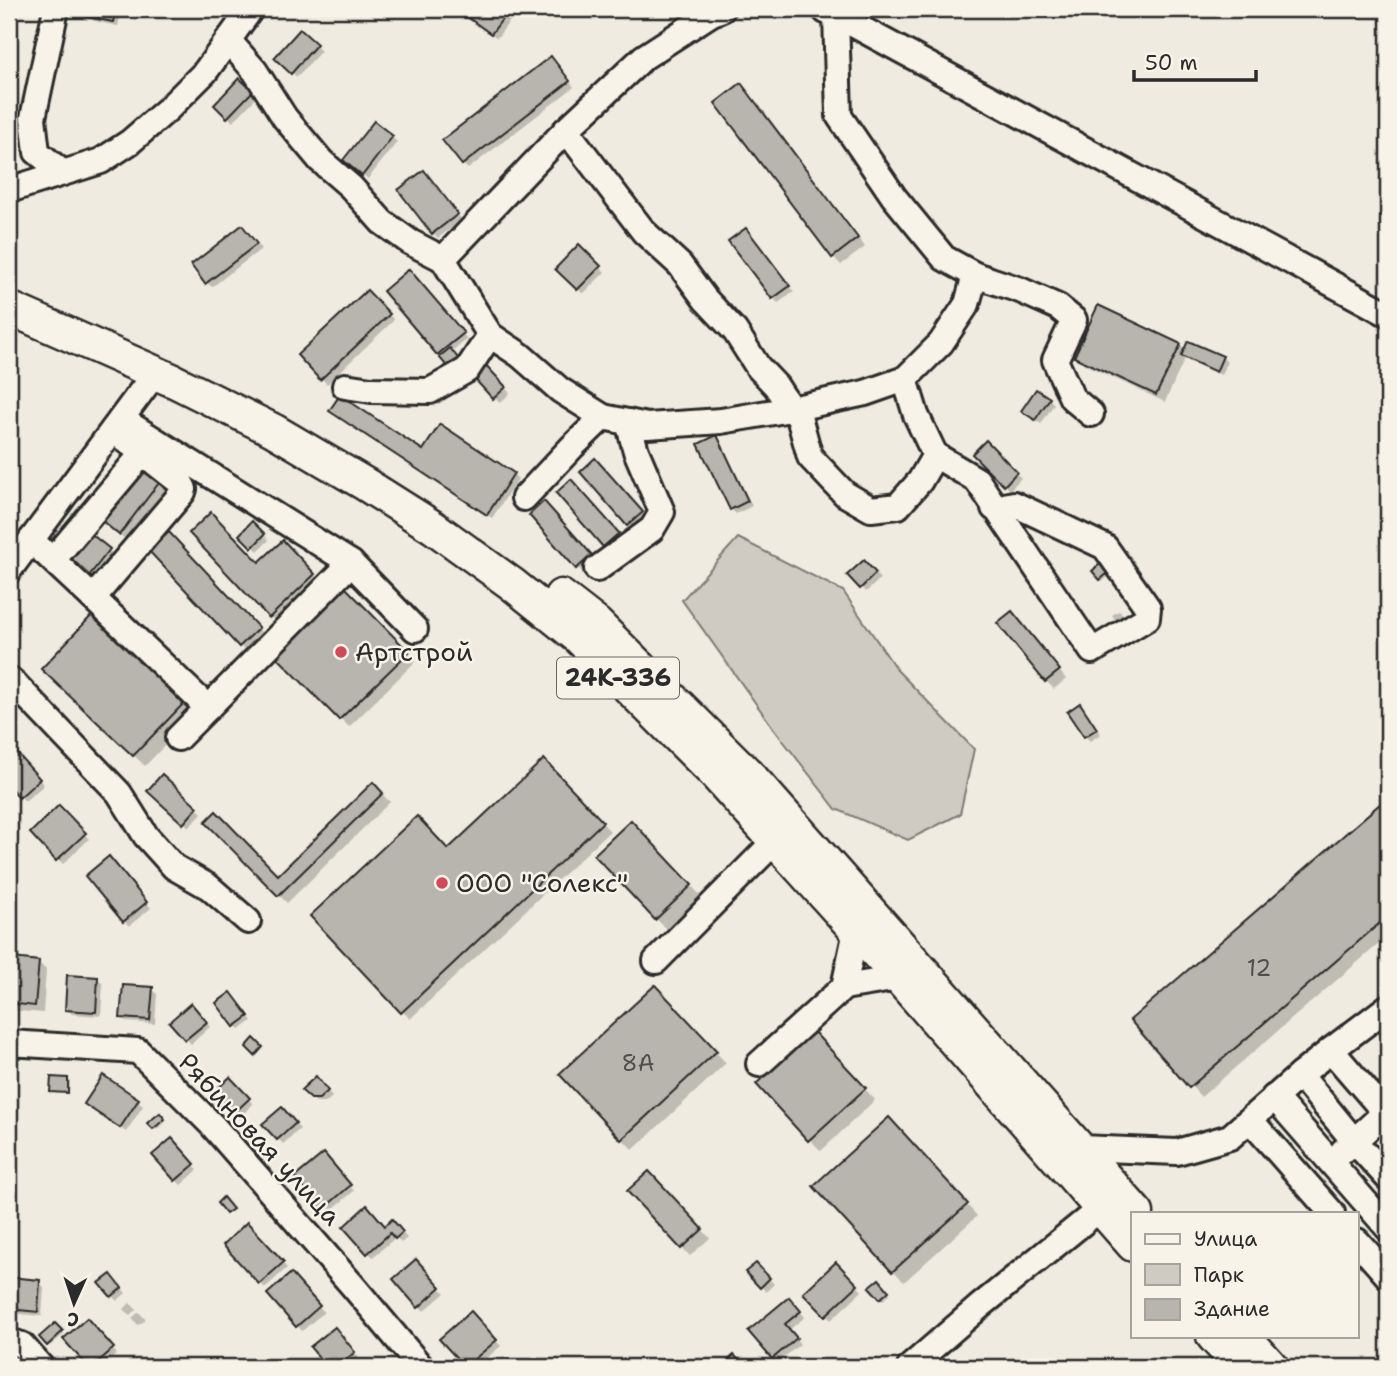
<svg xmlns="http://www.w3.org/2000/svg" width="1397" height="1376" viewBox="0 0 1397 1376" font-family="'Shantell Sans',sans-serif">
<rect width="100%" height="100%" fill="#efebe0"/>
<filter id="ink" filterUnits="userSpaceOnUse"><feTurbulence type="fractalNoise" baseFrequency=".0143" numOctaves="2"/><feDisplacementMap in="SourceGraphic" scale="14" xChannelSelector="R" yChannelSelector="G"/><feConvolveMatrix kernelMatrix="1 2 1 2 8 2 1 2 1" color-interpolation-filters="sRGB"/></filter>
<g filter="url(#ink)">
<path fill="#cfcbc2" stroke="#7d7b76" stroke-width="2" d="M738,538L843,591L897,670L974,749L960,814L908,840L836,809L774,729L682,600Z"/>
<g fill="#0003">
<path d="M90,9H122L118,26L94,21L89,16Z"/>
<path d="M457,9H504L513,17L497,38Z"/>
<path d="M300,32L321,51L297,77L276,58Z"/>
<path d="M556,64L574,87L468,169L463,164Z"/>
<path d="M239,81L257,97L233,122L216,105Z"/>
<path d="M741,85L749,93L865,247L841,265L833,257Z"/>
<path d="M392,137L397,142L368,179L350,165Z"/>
<path d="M429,177L462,220L438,238L433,233Z"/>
<path d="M746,230L794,292L778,303L773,298Z"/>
<path d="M247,232L261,249L212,287L207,283Z"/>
<path d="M579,247L605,272L583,294L558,269Z"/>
<path d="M413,276L467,339L451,353L442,357L385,291Z"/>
<path d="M367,292L394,320L327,384L300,355Z"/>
<path d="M1180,345L1185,351L1222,357L1227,362L1221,375L1188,361L1185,358L1165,402L1084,364L1076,356Z"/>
<path d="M484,366L510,393L500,403L473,375Z"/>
<path d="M1049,399L1054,404L1041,424L1023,411Z"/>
<path d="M331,411L424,453L441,427L513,474L518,479L492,518L336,416Z"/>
<path d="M716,437L721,442L752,506L736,514L731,509Z"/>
<path d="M986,443L1021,478L1010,490L974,454Z"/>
<path d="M600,465L647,518L634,529L629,524Z"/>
<path d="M144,467L169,488L128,541L111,528Z"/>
<path d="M576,487L623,539L610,551L558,493Z"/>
<path d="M549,509L596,561L583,573L531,515Z"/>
<path d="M252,523L269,540L258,551L241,534Z"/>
<path d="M283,543L325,586L281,627L270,616L259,565Z"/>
<path d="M180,546L269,640L251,657L151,552Z"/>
<path d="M109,550L114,555L91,584L72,570Z"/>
<path d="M864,562L880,579L866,592L850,575Z"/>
<path d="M1101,565L1110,575L1103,581L1094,571Z"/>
<path d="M343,587L416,661L349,727L276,653Z"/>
<path d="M1119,611L1121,613L1127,622L1118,624L1112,615Z"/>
<path d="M95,615L197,712L145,766L43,669Z"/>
<path d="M1020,621L1066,679L1054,689L1046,681Z"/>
<path d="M1084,710L1101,734L1090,741L1085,736Z"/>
<path d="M17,756L44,785L25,801L9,784V763Z"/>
<path d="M544,762L610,831L410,1019L312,916L448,851Z"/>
<path d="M162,777L202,813L189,827L149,791Z"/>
<path d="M373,785L390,802L287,903L207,822L278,877Z"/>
<path d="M1388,799V936L1201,1097L1133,1020Z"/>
<path d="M59,808L89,839L63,864L32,833Z"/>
<path d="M642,833L702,897L667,929L656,919Z"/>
<path d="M113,864L151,908L129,926L124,921Z"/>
<path d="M38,962L46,970L43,1013L9,1010V973L14,974Z"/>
<path d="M98,979L103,984L101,1016L72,1014L67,1009Z"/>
<path d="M152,989L157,994L155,1024L127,1022L122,1017Z"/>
<path d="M665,998L726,1063L633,1150L562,1075Z"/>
<path d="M236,999L252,1021L240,1030L235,1025Z"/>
<path d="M196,1010L210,1027L191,1044L172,1022Z"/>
<path d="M824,1044L875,1100L821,1151L758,1085Z"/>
<path d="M104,1078L143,1106L126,1132L92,1109Z"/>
<path d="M68,1079L70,1081L69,1094L54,1093L52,1091Z"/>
<path d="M230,1080L253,1104L240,1117L216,1093Z"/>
<path d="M320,1083L332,1097L325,1103H317L303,1090Z"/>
<path d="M282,1109L300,1129L283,1144L265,1124Z"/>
<path d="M160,1115L166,1122L156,1130L150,1123Z"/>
<path d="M900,1130L977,1216L904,1282L816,1186Z"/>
<path d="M177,1145L198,1170L181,1185L176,1180Z"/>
<path d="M328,1160L354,1191L328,1213L323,1209Z"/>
<path d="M657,1181L710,1238L690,1256L629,1191Z"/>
<path d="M392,1222L407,1238L401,1243L396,1237L373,1257L345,1227L385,1228Z"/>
<path d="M247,1225L287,1268L265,1288L225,1245Z"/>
<path d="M416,1261L445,1293L424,1311L395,1279Z"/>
<path d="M836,1264L862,1291L831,1320L805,1293Z"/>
<path d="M756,1265L774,1284L766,1292L748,1272Z"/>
<path d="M9,1279L39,1282L44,1287L42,1316L9,1313Z"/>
<path d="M296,1280L324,1312L302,1331L269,1294Z"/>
<path d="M115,1281L126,1293L117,1301L112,1296Z"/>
<path d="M879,1281L890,1294L883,1300L872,1287Z"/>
<path d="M130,1303L137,1310L130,1315L124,1309Z"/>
<path d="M794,1304L805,1317L789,1330L800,1344L778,1362L751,1331Z"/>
<path d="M139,1312L146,1320L138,1325L132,1318Z"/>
<path d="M471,1313L501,1346L476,1367H467L442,1339Z"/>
<path d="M87,1320L117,1354L102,1367H91L66,1339Z"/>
<path d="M55,1325L64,1334L50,1346L42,1337Z"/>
<path d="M339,1334L359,1358L348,1367H329L313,1347Z"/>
<path d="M509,1359L517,1367H499Z"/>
<path d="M1019,1362L1025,1367H1013Z"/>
</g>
<g fill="#b8b5ae" stroke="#2b2b2b" stroke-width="2">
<path d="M88,9H116L113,22L87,17Z"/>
<path d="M456,9H507L509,10L491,34Z"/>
<path d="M300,29L317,44L291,74L274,58Z"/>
<path d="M551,56L570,81L462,165L442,140Z"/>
<path d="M239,78L253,91L227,118L214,105Z"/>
<path d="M741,83L858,238L832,258L715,103Z"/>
<path d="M374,121L393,136L362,176L343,160Z"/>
<path d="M424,170L458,214L432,234L398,190Z"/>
<path d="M242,225L257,244L205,284L191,265Z"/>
<path d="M746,228L790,286L772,299L728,241Z"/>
<path d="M579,244L601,266L577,290L555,269Z"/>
<path d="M409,269L464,333L437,355L383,291Z"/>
<path d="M367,290L390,314L320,380L297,355Z"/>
<path d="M1098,305L1181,344L1156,395L1074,357Z"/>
<path d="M1188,341L1223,356L1216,372L1181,356Z"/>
<path d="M450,348L461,362L451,371L439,357Z"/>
<path d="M484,363L506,387L493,399L471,375Z"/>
<path d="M1036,389L1050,398L1035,420L1021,411Z"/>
<path d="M340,395L423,450L440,424L514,473L487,515L329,411Z"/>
<path d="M717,435L748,501L730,510L698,444Z"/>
<path d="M986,440L1017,472L1004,486L972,454Z"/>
<path d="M595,458L643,512L627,526L580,472Z"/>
<path d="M144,464L162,479L119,535L101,520Z"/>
<path d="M571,479L619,533L603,547L556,493Z"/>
<path d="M544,501L592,555L576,569L529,515Z"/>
<path d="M211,512L259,562L283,540L315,574L269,618L189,533Z"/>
<path d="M252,521L265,534L252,548L239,535Z"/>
<path d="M169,532L259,628L239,647L149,551Z"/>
<path d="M90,533L110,549L85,581L65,565Z"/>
<path d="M864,560L876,573L860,589L847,575Z"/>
<path d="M1101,563L1109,572L1100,580L1092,571Z"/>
<path d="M343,585L409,652L339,720L273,653Z"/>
<path d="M1012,611L1060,670L1045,682L997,623Z"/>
<path d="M95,612L187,700L133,756L41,669Z"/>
<path d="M1080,703L1097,729L1084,737L1067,712Z"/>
<path d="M17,753L40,779L19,798L9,786V761Z"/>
<path d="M544,759L603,822L401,1013L310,916L417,816L448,849Z"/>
<path d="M162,774L198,807L183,824L147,791Z"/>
<path d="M373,782L383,793L278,896L205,822L216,811L278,875Z"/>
<path d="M1388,797V916L1189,1088L1130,1020Z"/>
<path d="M59,805L86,833L56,861L30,833Z"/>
<path d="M631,820L692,885L655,920L594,855Z"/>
<path d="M109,856L147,902L123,922L85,876Z"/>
<path d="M13,958L39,961L35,1006L9,1003V972H12Z"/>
<path d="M67,975L98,977L96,1012L65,1010Z"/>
<path d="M123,985L153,987L150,1020L120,1018Z"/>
<path d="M655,985L717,1051L621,1140L559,1074Z"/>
<path d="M231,992L249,1016L234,1027L216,1003Z"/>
<path d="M191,1003L207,1022L185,1040L169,1022Z"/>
<path d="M813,1031L866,1088L808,1141L756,1084Z"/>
<path d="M254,1038L263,1047L255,1056L246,1047Z"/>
<path d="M103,1075L139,1099L120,1128L84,1104Z"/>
<path d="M316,1076L328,1091L319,1099H311L301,1090Z"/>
<path d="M51,1077L68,1078V1093L50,1092Z"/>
<path d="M230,1077L250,1098L234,1113L214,1092Z"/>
<path d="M282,1107L296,1123L277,1140L262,1124Z"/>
<path d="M160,1113L165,1119L153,1129L147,1123Z"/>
<path d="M889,1117L968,1204L892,1272L813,1186Z"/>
<path d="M172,1138L195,1164L175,1181L152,1155Z"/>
<path d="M324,1153L351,1185L322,1210L295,1177Z"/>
<path d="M649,1171L703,1229L681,1249L627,1191Z"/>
<path d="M223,1197L233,1209L226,1214L217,1203Z"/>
<path d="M367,1205L385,1226L392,1219L403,1232L395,1239L390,1233L367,1254L343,1227Z"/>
<path d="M247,1222L284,1262L259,1284L223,1245Z"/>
<path d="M416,1259L441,1287L418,1308L393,1279Z"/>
<path d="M836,1262L858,1285L825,1316L803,1293Z"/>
<path d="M756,1263L770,1278L760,1288L745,1272Z"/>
<path d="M291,1273L320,1306L296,1327L267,1294Z"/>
<path d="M111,1274L122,1288L111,1297L99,1283Z"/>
<path d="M9,1277L40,1280L38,1312L9,1309Z"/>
<path d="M879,1279L889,1291L880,1299L869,1287Z"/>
<path d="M789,1297L801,1311L785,1324L797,1338L772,1359L748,1331Z"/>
<path d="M471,1311L497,1340L465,1367L439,1339Z"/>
<path d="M87,1318L114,1348L92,1367H88L63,1339Z"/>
<path d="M55,1323L63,1331L47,1346L39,1337Z"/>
<path d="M335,1327L355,1352L337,1367H327L310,1347Z"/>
<path d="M734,1355L746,1367H721Z"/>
</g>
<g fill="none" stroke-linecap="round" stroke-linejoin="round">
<g stroke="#2b2b2b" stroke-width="30">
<g id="minor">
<path d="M56,9L33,118L37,152L62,172"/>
<path d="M839,9L836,15L1388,314"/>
<path d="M826,11L836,15L839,116L894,197L944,258L975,275"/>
<path d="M228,40L255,71L285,118L321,161L351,187L382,222L410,242L443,259"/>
<path d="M566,130L644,232L680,265L705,299L735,331L758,367L776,386L791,409L865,393L905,379"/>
<path d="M9,190L101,161L130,142L168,109L205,72L251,9"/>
<path d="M490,335L520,355L560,390L603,417"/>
<path d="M345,386L371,390L430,391L467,370L490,335L443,259L566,130L644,57L712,13L722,9"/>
<path d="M121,419L351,563L415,629"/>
<path d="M935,455L977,480L1092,651L1147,618L1148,608L1105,547L1014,504L994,508"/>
<path d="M524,498L572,447L603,417L647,426L721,421L791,409L799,417L810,457L845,494L871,509L898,506L920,481L935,455L916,415L905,379L941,343L967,304L975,275L1020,290L1058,307L1074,320L1055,360L1072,398L1091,414"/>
<path d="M31,540L93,598L208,708"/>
<path d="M53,560L142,454"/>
<path d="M597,569L652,529L662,512L636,451L628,422"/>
<path d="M9,570L155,373"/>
<path d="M93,598L183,492L184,489L181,483L113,430"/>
<path d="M9,679L16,685L119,793L146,836L174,867L209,887L248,921"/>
<path d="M178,738L351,563"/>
<path d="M656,961L775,841"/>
<path d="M844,987L899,978"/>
<path d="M9,1043L138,1051L213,1126L353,1286L421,1367"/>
<path d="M1331,1050L1388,1007"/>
<path d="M759,1064L844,987L856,931"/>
<path d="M1300,1075L1331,1050L1375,1101L1388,1114"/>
<path d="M1274,1097L1388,1228"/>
<path d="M1252,1122L1332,1213"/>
<path d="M1080,1148L1177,1152L1230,1137L1300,1075L1354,1141L1388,1178"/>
<path d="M1343,1151L1386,1112"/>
<path d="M1357,1241L1388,1276"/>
<path d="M9,1341L22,1345L41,1367"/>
<path d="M910,1367L979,1307L1101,1208"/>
</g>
</g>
<g stroke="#2b2b2b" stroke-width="37">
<g id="major">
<path d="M9,308L174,381L273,430L365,484L433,527L512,584L578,637L715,774L899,978L1133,1245"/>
<path d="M561,596L597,624L751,777L1137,1213"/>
<path d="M1213,1336L1241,1367"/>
<path d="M1244,1336L1272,1367"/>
</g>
</g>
<use href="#minor" stroke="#f7f3e8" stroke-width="24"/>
<use href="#major" stroke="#f7f3e8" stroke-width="32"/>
</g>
</g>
<g fill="#d1495b" stroke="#f7f3e8" stroke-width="2.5">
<circle cx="341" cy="652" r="7"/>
<circle cx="442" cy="883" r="7"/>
</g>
<g text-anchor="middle" stroke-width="5" stroke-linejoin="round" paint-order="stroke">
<g font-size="23" fill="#4e4e4c">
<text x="1259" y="976">12</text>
<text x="638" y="1071">8А</text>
</g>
<rect fill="#f7f3e8" stroke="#686764" stroke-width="2" x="557" y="657.5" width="122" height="41" rx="5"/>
<g font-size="24" font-weight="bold" fill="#2b2b2b">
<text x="618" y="686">24К-336</text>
</g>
<g font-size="26" fill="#2b2b2b" stroke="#f7f3e8" text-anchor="start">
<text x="355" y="661">Артстрой</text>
<text x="456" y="892">ООО "Солекс"</text>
</g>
<g font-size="26" fill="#2b2b2b" stroke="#f7f3e8">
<text transform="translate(260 1139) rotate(47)" y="9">Рябиновая улица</text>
</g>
</g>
<rect width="1397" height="1376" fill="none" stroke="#f7f3e8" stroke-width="35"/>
<rect x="18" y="18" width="1362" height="1341" fill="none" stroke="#2b2b2b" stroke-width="2.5" filter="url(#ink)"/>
<rect x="1131" y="1212" width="228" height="126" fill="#f7f3e8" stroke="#a5a39c" stroke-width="2"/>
<rect x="1145" y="1234" width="35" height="10" fill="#f7f3e8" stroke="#a5a39c" stroke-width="2"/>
<text x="1194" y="1246" font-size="21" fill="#2b2b2b">Улица</text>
<rect x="1145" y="1264" width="35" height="21" fill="#cfcbc2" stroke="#a5a39c" stroke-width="2"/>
<text x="1194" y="1282" font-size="21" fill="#2b2b2b">Парк</text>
<rect x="1145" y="1299" width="35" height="21" fill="#b8b5ae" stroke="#a5a39c" stroke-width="2"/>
<text x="1194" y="1316" font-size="21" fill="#2b2b2b">Здание</text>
<g transform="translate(74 1303) rotate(183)" stroke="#f7f3e8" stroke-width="5" paint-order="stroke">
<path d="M0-5L12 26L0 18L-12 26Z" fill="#2b2b2b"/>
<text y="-10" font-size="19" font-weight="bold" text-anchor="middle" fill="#2b2b2b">С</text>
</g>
<path d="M1134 70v10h122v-10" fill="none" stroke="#2b2b2b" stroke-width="3.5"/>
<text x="1145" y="70" font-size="21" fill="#2b2b2b" stroke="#f7f3e8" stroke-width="5" paint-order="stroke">50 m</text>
</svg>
